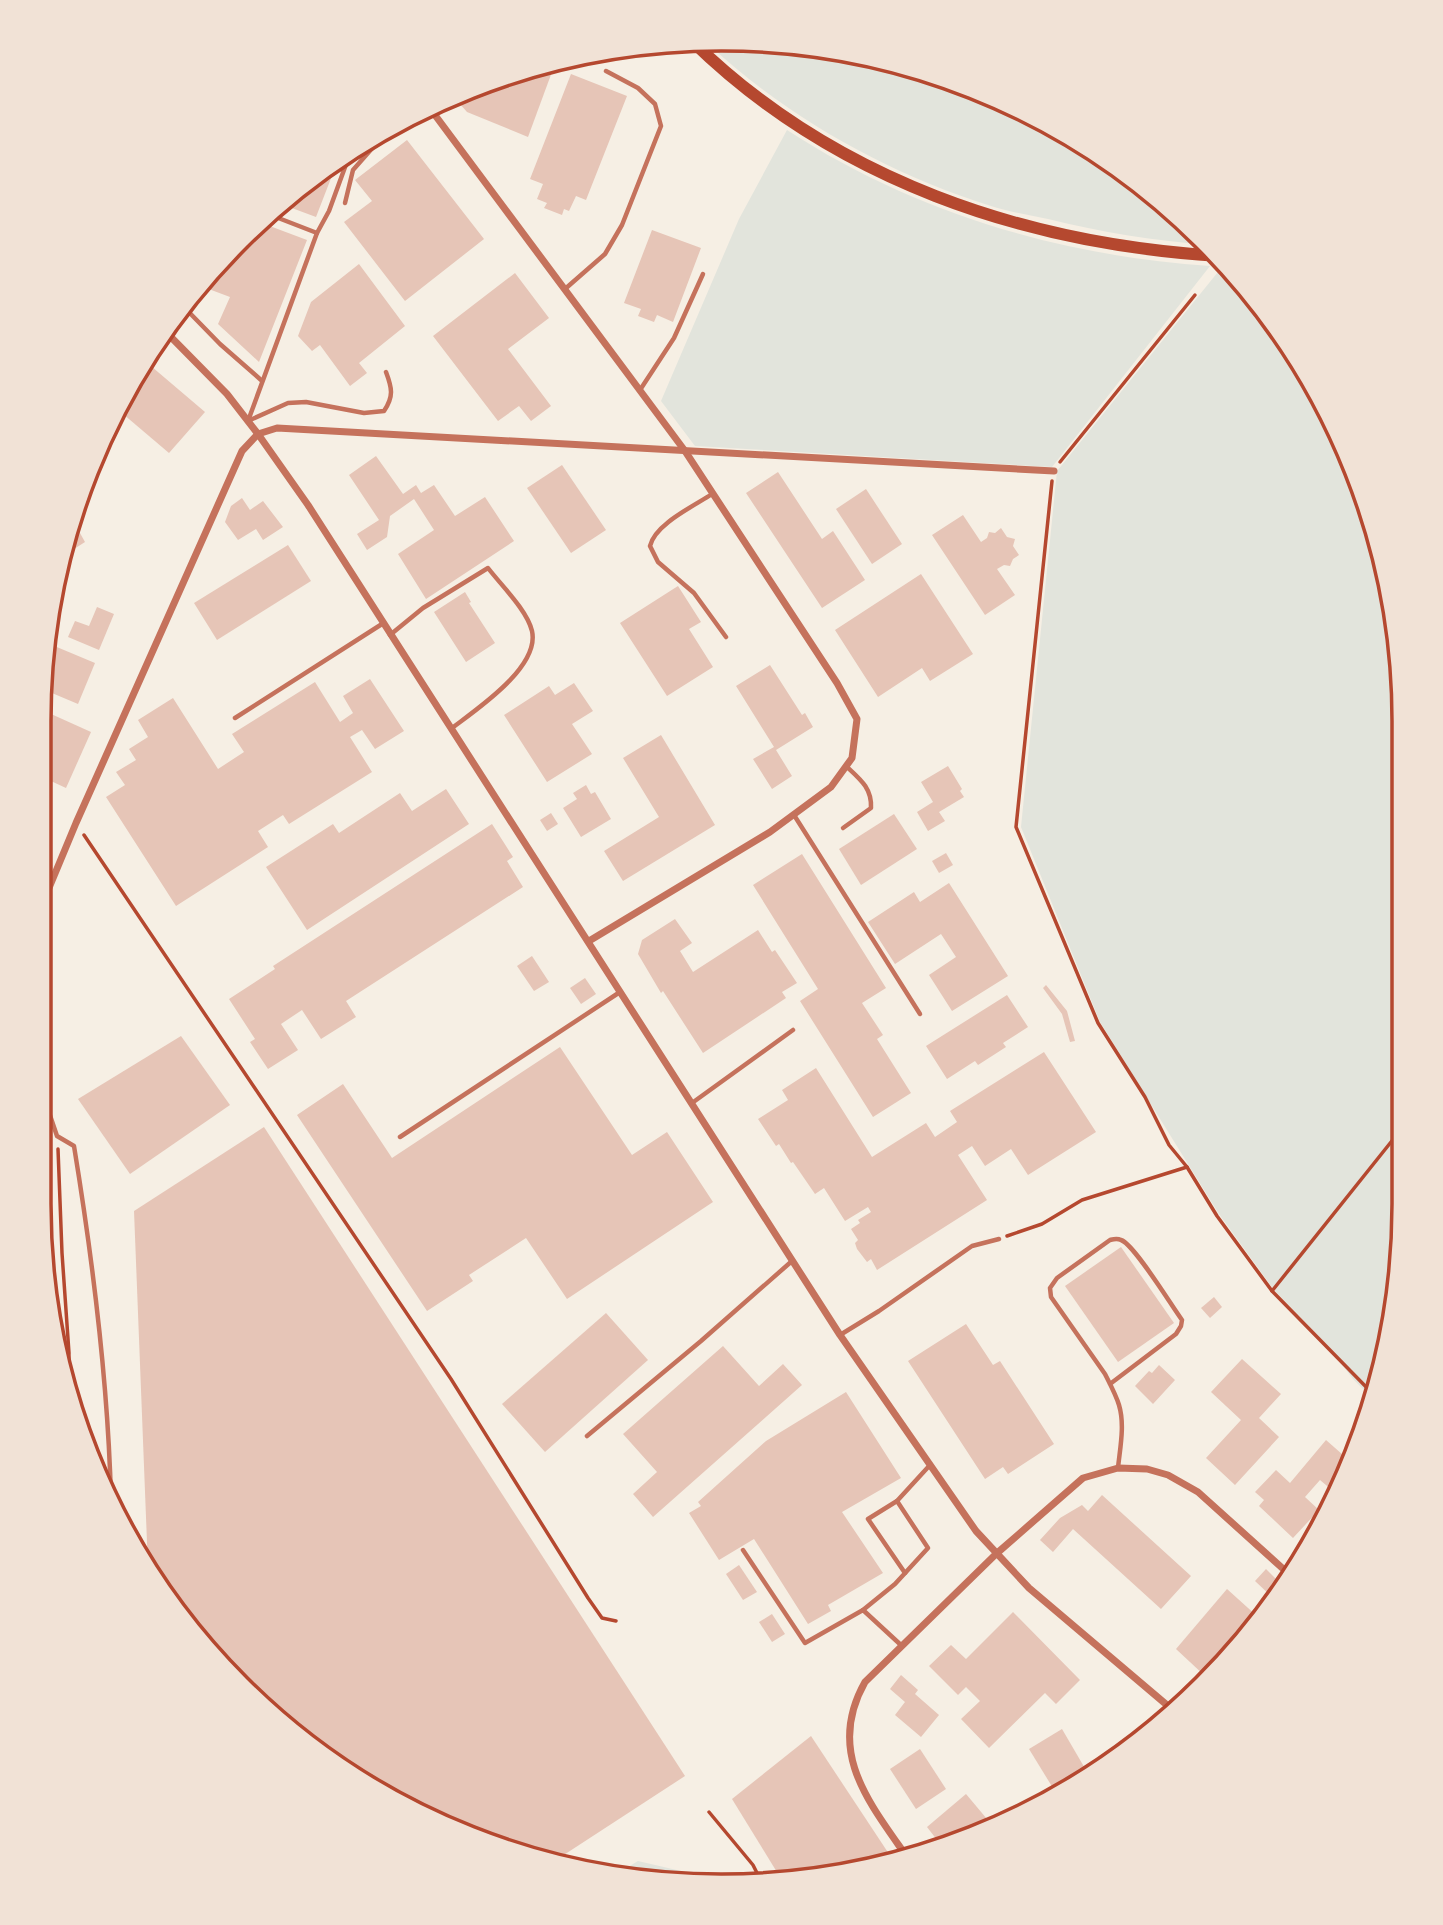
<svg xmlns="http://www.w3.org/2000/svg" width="1443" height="1925" viewBox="0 0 1443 1925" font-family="'Noto Serif',serif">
<rect width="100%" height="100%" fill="#f6efe4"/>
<g fill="#e2e4dc">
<path d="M721,39L854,52L982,90L1101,153L1210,245C1155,241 1101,232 1048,219C1029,215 1009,212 991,206C886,173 784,116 704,40Z"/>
<path d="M787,130C913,212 1059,256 1210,266L1052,467L695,446L661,401L739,219Z"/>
<path d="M1222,267H1228L1289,342L1353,460L1399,633V1292L1374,1400L1353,1379L1326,1344L1274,1290L1219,1214L1100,1022L1021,827L1057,471Z"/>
<path d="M638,1861L728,1882L615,1875Z"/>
</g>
<g fill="#e6c5b7">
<path d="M556,61L528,137L467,112L452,95Z"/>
<path d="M571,74L627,96L586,200L576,196L569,211L564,209L562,215L544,208L547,203L537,199L543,184L530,179Z"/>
<path d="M407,140L484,239L405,301L344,222L372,201L355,180Z"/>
<path d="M340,155L316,217L281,204L325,168Z"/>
<path d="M259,222L307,240L259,362L218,324L230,297L198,285L239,238Z"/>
<path d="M652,230L701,248L673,322L657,315L654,322L638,316L641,309L624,303Z"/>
<path d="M359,264L405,326L359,363L367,373L350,386L320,345L312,351L298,336L311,302Z"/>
<path d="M515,273L549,318L508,349L551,406L531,421L519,406L498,421L433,336Z"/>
<path d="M145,361L205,412L169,453L116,408Z"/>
<path d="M376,456L403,494L416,485L421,493L434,485L455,516L485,497L514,541L426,599L398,554L434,530L414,499L390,516L387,537L367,550L357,534L379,520L349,475Z"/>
<path d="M562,465L606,530L571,553L527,488Z"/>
<path d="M778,472L822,539L833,531L865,580L822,608L746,493Z"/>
<path d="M866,489L902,544L872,564L836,509Z"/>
<path d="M242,498L250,510L263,501L283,527L263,540L256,529L238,540L225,522L231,506Z"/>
<path d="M963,515L981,542L987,538L989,532L995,533L1001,528L1007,537L1015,539L1013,546L1019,555L1013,559L1010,566L1004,565L997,569L1015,595L985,615L932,535Z"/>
<path d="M72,519L85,542L60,558L62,544Z"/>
<path d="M288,545L311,581L217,640L194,603Z"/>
<path d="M921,574L973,654L930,681L922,668L878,697L835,630Z"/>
<path d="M678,586L701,622L689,629L713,667L667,696L620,623Z"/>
<path d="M465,592L471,602L469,603L495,643L466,662L434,612Z"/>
<path d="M97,607L114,614L99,650L68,637L75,621L89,626Z"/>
<path d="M52,645L95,663L78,704L40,688L41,669Z"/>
<path d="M770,665L802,715L805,713L813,727L776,750L792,776L772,789L753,759L774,747L736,686Z"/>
<path d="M370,679L404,731L375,749L362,730L350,737L372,772L289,824L283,815L258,831L268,847L176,906L106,797L125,785L116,772L136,760L129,749L148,737L138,720L173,698L218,769L244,752L232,734L315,682L340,722L353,713L343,696Z"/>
<path d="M574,683L593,711L572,724L592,754L547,782L504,715L549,686L555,695Z"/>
<path d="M40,709L91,732L66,788L40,776Z"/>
<path d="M661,735L715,825L623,881L604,851L659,817L623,758Z"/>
<path d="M948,766L962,789L960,791L964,797L939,812L945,821L928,831L917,812L933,802L921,782Z"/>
<path d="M586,785L591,794L595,792L611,819L581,837L563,808L577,799L573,793Z"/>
<path d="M446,789L469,824L307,930L266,867L333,824L339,833L400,793L412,811Z"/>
<path d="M551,813L558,824L547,831L540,820Z"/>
<path d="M894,814L917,849L861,885L839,849Z"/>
<path d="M492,824L513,857L507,861L523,887L346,1001L356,1017L321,1039L302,1010L281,1024L298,1050L268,1069L250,1042L255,1039L229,999L275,969L273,966Z"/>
<path d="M946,853L953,865L939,873L932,861Z"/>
<path d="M802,854L886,988L862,1003L883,1035L877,1039L911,1093L873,1117L800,1001L818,989L753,885Z"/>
<path d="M949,883L1008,976L952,1011L929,975L956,957L941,934L895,964L868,922L914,892L920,902Z"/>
<path d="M675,919L692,943L680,951L693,972L758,930L772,952L775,950L797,983L782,992L786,998L703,1053L663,991L661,993L638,954L642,940Z"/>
<path d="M532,956L549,982L534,991L517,966Z"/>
<path d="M585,978L596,994L581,1004L570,988Z"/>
<path d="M1046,985L1067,1011L1075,1041L1070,1042L1062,1014L1043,988Z"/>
<path d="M1007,995L1028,1027L1003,1043L1006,1047L978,1065L975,1061L947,1079L926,1046Z"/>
<path d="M181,1036L230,1105L130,1174L78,1099Z"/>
<path d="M560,1047L632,1155L667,1132L713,1202L567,1299L526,1238L469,1275L473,1281L427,1311L297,1115L343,1084L392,1158Z"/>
<path d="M1044,1052L1096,1132L1028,1175L1011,1149L985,1166L972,1146L958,1155L987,1200L877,1270L871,1259L867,1262L857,1249L855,1243L858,1240L851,1229L860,1223L858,1220L871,1212L868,1207L845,1221L824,1188L815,1194L793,1162L791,1163L779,1144L776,1146L758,1119L788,1100L782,1090L816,1068L872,1157L926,1123L935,1137L957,1122L950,1111Z"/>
<path d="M264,1127L685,1776L553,1862L419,1816L239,1687L148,1568L134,1211Z"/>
<path d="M1121,1247L1174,1323L1118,1362L1065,1286Z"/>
<path d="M1214,1297L1222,1307L1210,1318L1201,1308Z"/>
<path d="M606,1313L648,1360L545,1452L502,1404Z"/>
<path d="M966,1324L993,1365L1000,1361L1054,1444L1008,1474L1003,1467L985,1479L908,1361Z"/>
<path d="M723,1346L759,1386L783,1364L802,1385L653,1517L633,1494L657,1472L623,1434Z"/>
<path d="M1242,1359L1281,1394L1259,1418L1279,1437L1235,1485L1206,1458L1241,1420L1211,1392Z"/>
<path d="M1159,1365L1175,1380L1153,1404L1135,1386L1149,1371L1152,1373Z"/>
<path d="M846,1392L901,1478L842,1512L883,1573L828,1605L831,1611L808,1624L754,1539L719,1560L689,1513L701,1506L698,1502L766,1441Z"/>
<path d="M1326,1440L1351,1462L1342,1482L1333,1491L1320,1480L1305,1497L1319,1510L1293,1538L1259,1506L1264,1500L1255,1492L1276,1470L1290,1483Z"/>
<path d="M1102,1495L1191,1576L1161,1609L1073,1529L1053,1552L1040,1540L1060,1518L1082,1505L1088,1511Z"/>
<path d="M739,1565L757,1592L743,1600L726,1574Z"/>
<path d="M1266,1569L1282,1585L1273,1598L1255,1581Z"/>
<path d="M1227,1589L1258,1617L1205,1676L1176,1649Z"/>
<path d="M1013,1612L1080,1680L1056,1704L1045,1693L989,1748L961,1719L980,1701L966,1687L958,1695L929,1666L951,1645L966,1659Z"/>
<path d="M772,1614L785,1634L772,1642L759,1622Z"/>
<path d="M901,1675L918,1690L915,1694L939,1715L921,1737L895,1715L905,1702L890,1689Z"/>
<path d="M1062,1729L1090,1777L1056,1793L1029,1749Z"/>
<path d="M811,1736L893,1860L783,1882L732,1799Z"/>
<path d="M920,1749L946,1789L916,1809L890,1769Z"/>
<path d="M966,1794L992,1825L944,1849L927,1827Z"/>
</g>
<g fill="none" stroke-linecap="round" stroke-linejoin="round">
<g stroke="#b5482f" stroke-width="3.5">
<path d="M1060,462L1195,295"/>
<path d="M1052,481L1016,827L1098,1023L1145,1097L1169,1145L1187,1167L1217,1216L1272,1291L1375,1396"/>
<path d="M84,835L451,1379L588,1598L602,1618L616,1621"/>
<path d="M58,1149L62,1253L69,1353L68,1395"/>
<path d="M1007,1236L1042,1224L1082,1200L1187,1167"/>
<path d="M1272,1291L1399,1132"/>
<path d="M709,1812L753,1865L763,1885"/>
</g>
<g stroke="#c5725c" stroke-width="4.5">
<path d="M345,203L353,170L390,128"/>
<path d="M268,214L317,233"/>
<path d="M565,289L605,254L622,225L661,126L655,104L638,88L606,71"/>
<path d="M181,304L220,344L261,380"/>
<path d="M640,390L674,338L703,274"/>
<path d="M248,421L317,233L329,211L352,148"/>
<path d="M248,421L288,403L306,402L364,413L384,411C394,396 392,388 386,372"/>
<path d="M712,494C694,506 655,524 650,546L658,562L694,593L726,637"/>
<path d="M390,635L423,608L488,568C501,585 527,610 532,631C540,667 477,709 452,728"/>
<path d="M235,718L382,624"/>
<path d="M794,815L920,1014"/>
<path d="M843,828L871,808C872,788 860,779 846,766"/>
<path d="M39,1083L57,1136L74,1146C93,1262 108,1380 111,1499"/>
<path d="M692,1103L793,1030"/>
<path d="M400,1137L620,992"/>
<path d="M840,1335L879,1311L972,1246L999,1239"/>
<path d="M1110,1384L1176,1334L1181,1326L1182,1320C1171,1305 1134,1244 1121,1240C1117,1238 1114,1239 1110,1240L1057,1278L1050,1288L1051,1297L1105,1374C1110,1384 1116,1395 1119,1405C1125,1425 1120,1448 1118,1468"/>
<path d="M587,1436L701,1341L792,1261"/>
<path d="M897,1501L868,1519L905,1573"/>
<path d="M743,1550L805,1643L863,1610L902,1646"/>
<path d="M863,1610L895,1584L928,1548L897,1501L930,1465"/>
</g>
<g stroke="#c5725c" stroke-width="7">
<path d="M429,107L685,451L837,683L857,719L852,758L831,787L770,832L589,941"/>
<path d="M164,330L227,394L258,434L308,505L840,1335L976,1531L1029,1588L1174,1711"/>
<path d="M39,912L76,823L242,451L258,434L277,428L1054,471"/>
<path d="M907,1857C868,1801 826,1751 865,1682L996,1554L1083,1478L1118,1468L1147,1469L1168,1475L1198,1492L1290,1575"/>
</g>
<path stroke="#b5482f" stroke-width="12" d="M692,41C834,180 1024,244 1219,256"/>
</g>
<path d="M0 0H1443V1925H0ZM721 51H722A670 670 0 0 1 1392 721V1204A670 670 0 0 1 722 1874H721A670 670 0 0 1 51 1204V721A670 670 0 0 1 721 51Z" fill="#f1e2d6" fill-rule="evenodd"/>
<path fill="none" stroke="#b5482f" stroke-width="3.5" d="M721 51H722A670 670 0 0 1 1392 721V1204A670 670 0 0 1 722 1874H721A670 670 0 0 1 51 1204V721A670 670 0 0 1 721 51Z"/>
</svg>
